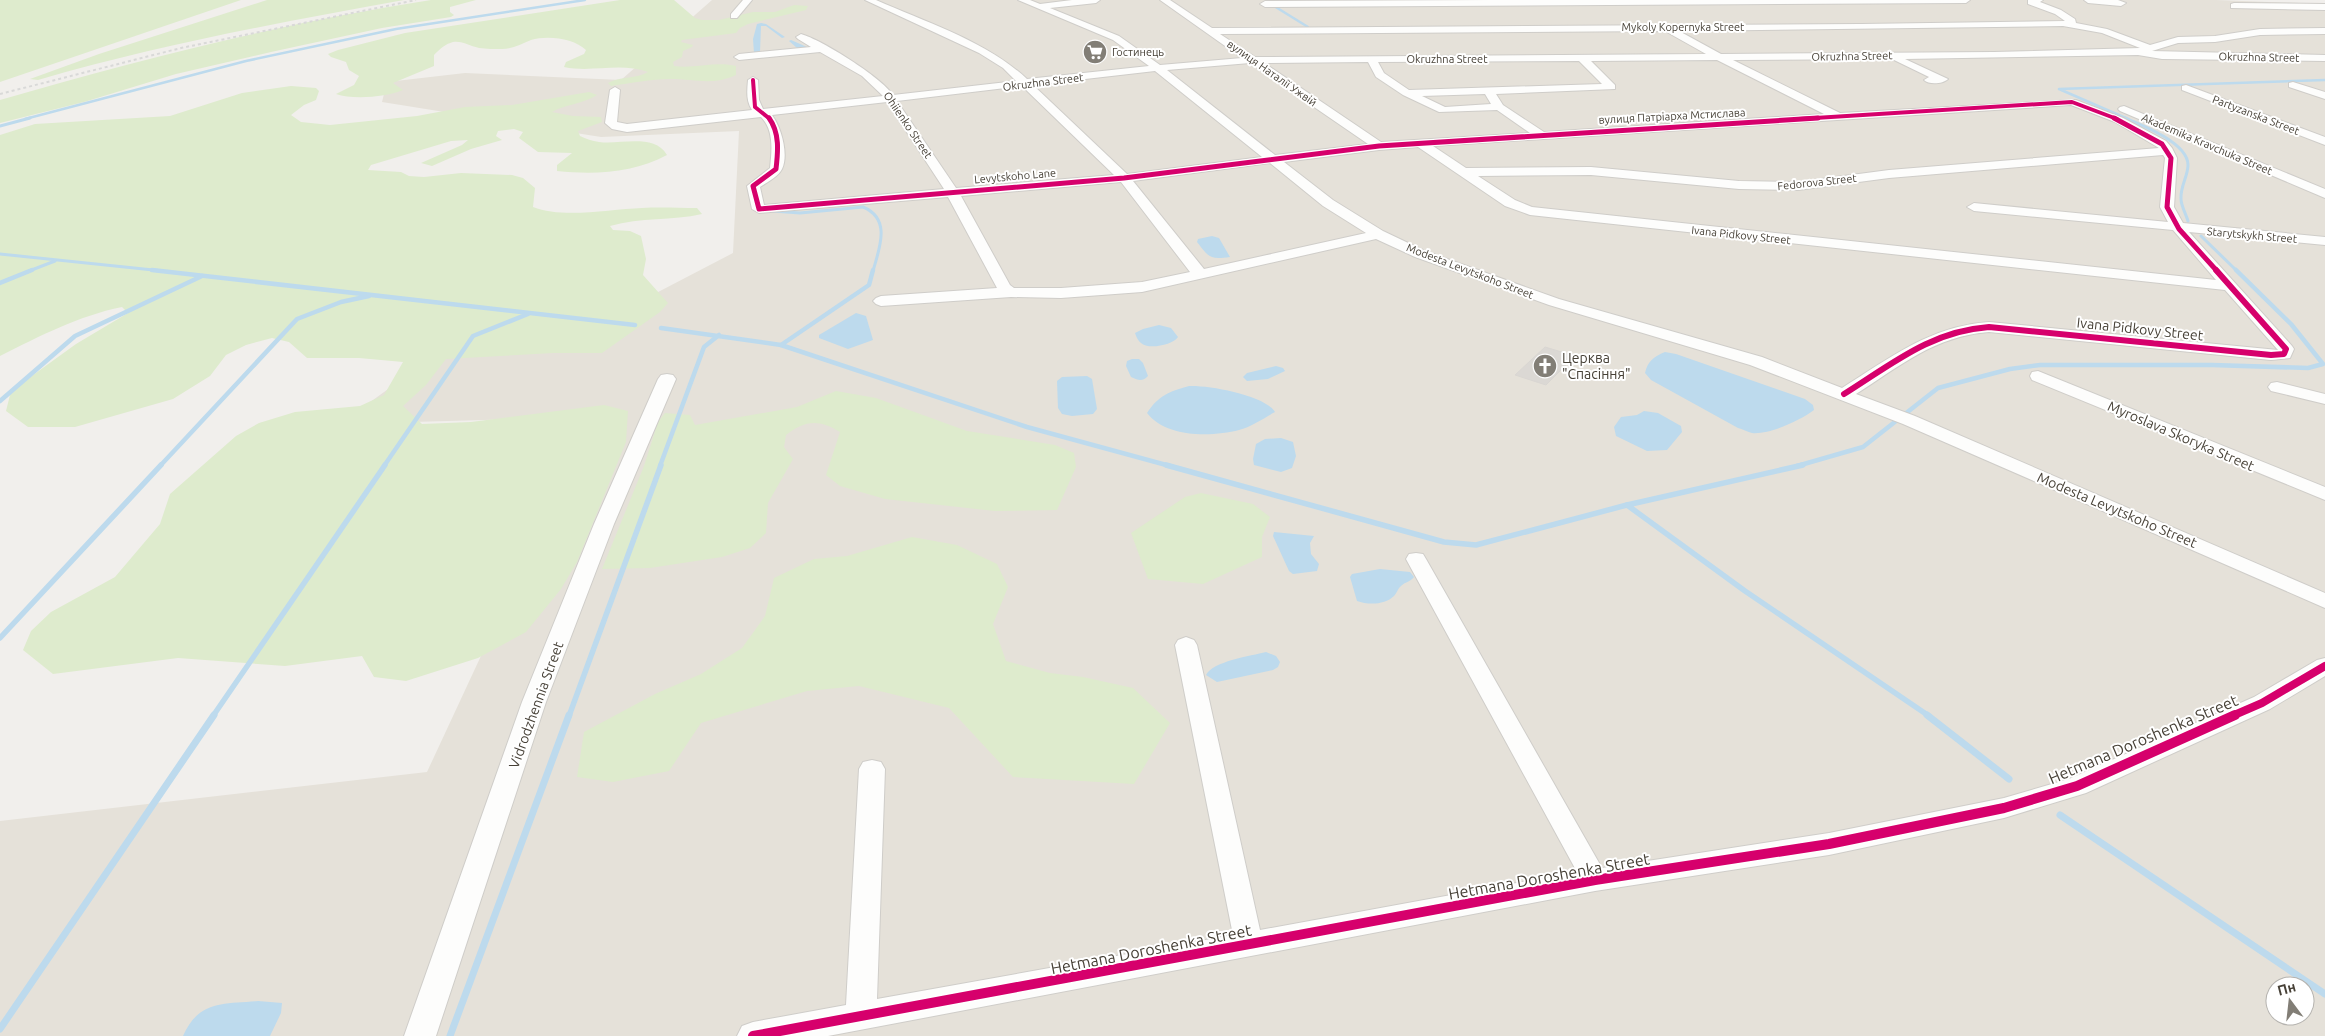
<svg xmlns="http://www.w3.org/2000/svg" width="2325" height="1036" viewBox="0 0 2325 1036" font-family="Ubuntu,sans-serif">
<rect width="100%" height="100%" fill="#f1efec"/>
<path fill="#e5e1d9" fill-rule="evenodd" d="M712,0H2216L2325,4V1036H0V821L427,772L592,417L340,424L523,291L637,303L733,253L739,131L601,137L382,102L387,82L465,73L621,80ZM2275,986H2305V1016H2275Z"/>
<g fill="#deebcd">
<path d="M0,0H241L0,82Z"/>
<path d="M267,0H404C282,22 157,45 38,80L30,79L99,54Z"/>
<path d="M431,0H476L450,7V12L454,15L451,17L382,28L271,52L176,74L84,102L0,123V100C141,59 286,22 431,0Z"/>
<path d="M620,0H674L695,18L702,20H719L753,12H775L794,5L808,6L806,10L748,24L740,28L736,33L682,40L681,42L693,45L692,47L683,51L682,57L673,62L674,66C694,69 716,61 736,66V75C712,86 696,79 670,79C651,79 631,83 611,86L608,83C621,76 636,79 648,72C620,62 592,73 564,67L566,62L584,54L586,50C574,38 547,35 531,40C521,44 513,49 502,49C495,49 486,49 479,48C469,46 464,41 453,42C445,44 440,49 434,55V66L393,83L403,90C387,97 353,100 336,94L354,85L359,76L349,70L346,62L331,57L328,54L338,50L405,33Z"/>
<path d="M291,86L316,88L319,91L316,100L304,105L291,115L301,122L330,125L417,116L465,107L512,105L589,92L597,95C583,104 566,104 552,112L573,116L601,117L602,122L578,131L580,136C586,139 592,141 599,142C620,145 654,133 667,155C634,173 595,175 557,171V165L572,153L538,152L519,138L523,132L514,129L498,131L496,136L502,140L471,149L432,166L421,163L462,145L468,140L451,141L371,165L368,170L401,172L409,176L424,177L461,173L512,175L523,178L535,188L533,207C563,219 610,209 642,208C660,207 679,208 697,208L702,214C672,221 641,217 610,226L613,230L630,231L641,236L646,259L643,275L668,303L660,312L602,353H553L446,359L426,385L403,406L422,424L471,422L604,405L628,411L626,442L577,562L561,589L526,632L478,658L406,681L374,677L362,656L285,666L178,658L53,674L23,650L31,631L51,612L115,577L160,524L170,494L236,436L259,423L295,412L360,406L384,395L403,362L359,358H307L289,342L272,338L246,345L226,355L210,376L173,399L75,427H28L6,411L11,391L76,344L128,313L122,307C78,316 40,336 0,356V135L35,124L170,116L242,93Z"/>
<path d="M836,391L876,398L967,431L1055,445L1074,453L1076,467L1057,510L995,511L885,499L840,486L826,475L840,432C819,419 805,420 786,435L784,447L793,459L768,503L766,533L750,548L722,557L650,568L602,569L644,466L658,422L665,413L690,415L695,425L797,407Z"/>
<path d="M1201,493L1253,504L1270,517L1262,537V557L1203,584L1148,579L1131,533L1185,497Z"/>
<path d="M912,537L957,545L997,564L1008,587L993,624L1006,661L1050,673L1083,677L1133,688L1170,723L1134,784L1013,777L949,708L859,686L807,691L701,723L669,771L613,782L577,777L584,732L655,694L701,674L742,648L765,616L774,578L814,559L847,556Z"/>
</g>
<g fill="#bddaed">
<path d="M761,23L766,24L785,37L782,38L766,26H761L760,52L797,48L789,41L791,40L807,47L806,48L754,53L753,39L757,24Z"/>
<path d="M1212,236L1219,238L1230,257C1209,260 1209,257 1197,242L1198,239Z"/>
<path d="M856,313L866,316L873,340L848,349L819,338V335Z"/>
<path d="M1159,325L1171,328L1178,337C1173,345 1148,350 1141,343C1138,341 1136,336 1135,333L1143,329Z"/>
<path d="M1665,352L1676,354L1805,399L1813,405L1814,410C1801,420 1769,435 1752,433C1748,432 1742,429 1738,428L1651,380L1645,373C1648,361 1653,357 1665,352Z"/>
<path d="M1132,359H1139L1143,363L1148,376C1143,382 1137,380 1131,377L1126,366L1127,361Z"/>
<path d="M1276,366L1283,368L1285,371L1268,379L1247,381L1243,377L1247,373Z"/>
<path d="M1087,376L1092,379L1097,409L1093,414L1072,416L1062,414L1058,408L1057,381L1062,377Z"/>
<path d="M1189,386C1208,385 1265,395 1275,412C1264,418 1251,427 1239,430C1212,437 1166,438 1147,413C1158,396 1170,391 1189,386Z"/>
<path d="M1644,411L1658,413L1681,426L1682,432L1667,450L1647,451L1616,436L1614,427L1621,417L1637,415Z"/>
<path d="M1281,438L1293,442L1296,456L1292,468L1281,472L1254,465L1253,459L1256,444L1265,439Z"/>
<path d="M1274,532L1314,536L1310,543L1311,554L1319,564L1317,571L1293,574L1289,571L1273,536Z"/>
<path d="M1380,569L1410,572L1414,577C1410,582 1405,582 1401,586C1398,588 1397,593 1394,596C1385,605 1368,605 1357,601L1350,577L1352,574Z"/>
<path d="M1266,652L1276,656L1280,662L1278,667L1273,670L1217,682L1206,675C1213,661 1251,656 1266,652Z"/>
<path d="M258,1001L282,1003L281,1013L270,1036H183C199,1000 223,1004 258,1001Z"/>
</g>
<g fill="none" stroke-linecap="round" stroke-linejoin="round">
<g stroke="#bddaed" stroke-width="2.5">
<path d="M1274,6L1308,27"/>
<path d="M25,119L246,61L396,29L585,0"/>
<path d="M2128,119L2059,89L2325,80"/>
</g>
<g stroke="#bddaed" stroke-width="3">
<path d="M2125,118C2142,125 2188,143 2188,165C2188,176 2180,187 2181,199C2181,206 2186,214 2188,221"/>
<path d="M0,126L30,118"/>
<path d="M773,211L800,213L863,207C892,219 879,249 873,271"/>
<path d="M2201,236L2237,271"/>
<path d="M0,254L163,271"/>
<path d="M29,271L55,261"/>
</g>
<g stroke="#bddaed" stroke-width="4.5">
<path d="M152,270L635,325"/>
<path d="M0,283L32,270"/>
<path d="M661,328L781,345L1027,427L1170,466"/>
<path d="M781,345L869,285L873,270"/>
<path d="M0,401L75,336L202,276"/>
<path d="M160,466L297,319L341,302L369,296"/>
<path d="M384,466L473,336L528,314"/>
<path d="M660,466L704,347L719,335"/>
<path d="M1797,466L1863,447L1938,388L2010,369L2040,365H2212L2308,368L2323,364L2291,324L2236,270"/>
</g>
<g stroke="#bddaed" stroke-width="5.5">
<path d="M1166,465L1444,542L1476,545L1627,505"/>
<path d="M1803,465L1627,505L1745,591L1929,716"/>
<path d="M0,638L161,465"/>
<path d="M213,716L385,465"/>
<path d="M569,716L661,465"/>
</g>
<g stroke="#bddaed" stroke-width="7">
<path d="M1927,715L2009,779"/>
<path d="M2060,815L2325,994"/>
<path d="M0,1029L214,715"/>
<path d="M450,1036L569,715"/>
</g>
</g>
<path fill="#dbd8d4" stroke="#d9d6d2" d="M1545,347L1575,356L1546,385L1515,375Z"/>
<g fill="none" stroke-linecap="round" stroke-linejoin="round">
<g stroke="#cfcdc9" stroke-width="2">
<g id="minor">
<path d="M743,0H752L737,18H731V14Z"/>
<path d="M865,0H876C928,23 986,41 1027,79L1149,66L1113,40L1018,0H1030L1040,4L1072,0H1100L1096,3L1050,8L1119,36L1160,65L1242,58L1160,0H1170L1212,28L1861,24L2065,21L2055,14L2028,4V0H2043L2040,2L2061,10L2075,19L2076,23L2107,29L2150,45L2178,37L2215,36L2260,29L2325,28V34L2260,35L2215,42L2178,43L2152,51L2325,55V61L2162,59L2138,55L1905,59L1948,79C1943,84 1929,85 1924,80L1929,77L1892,59L1733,60L1840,113L2076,100L2123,118L2166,141L2172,148L2177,158L2174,207L2183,223L2325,237V245L2189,232L2292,346L2294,349L2290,358L2271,360L1989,332C1935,336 1900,366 1856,394L1915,416L2325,593V608L1903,424L1750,365L1549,305L1415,257L1376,239L1142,292L1061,298L1011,297L881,306L876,304L873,301L876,298L881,296L997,288L948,197L759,213L752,209L747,186L770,168C772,150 774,130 761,117L627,132L612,129L605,123L610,90L615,87L620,90L617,122L627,124L752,110C746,101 747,91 748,80L753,77L758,80L759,100L763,109L883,96L862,76L820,52L739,60L734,57L739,54L811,47L798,39L796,37L801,34C822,40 881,77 893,95L1016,81L1003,68L979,53ZM2063,26L2102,33L2140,48L1994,52L1721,54L1679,31ZM1665,31L1706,54L1255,57L1220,34ZM1717,60L1824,114L1544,132L1503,105L1496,94L1615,89V85L1591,61ZM1579,61L1602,84L1409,90L1384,73L1378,62ZM1368,62L1376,77L1403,95L1439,112L1497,110L1530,133L1381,142L1264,63ZM1250,63L1368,144L1275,155L1167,70ZM1155,71L1262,157L1127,174L1033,85ZM1022,86L1114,175L956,188L897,101ZM1485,94L1491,104L1445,107L1422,96ZM887,102L944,189L764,205L760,187C766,183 779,176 782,169C789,154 781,127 772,115ZM2071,105L2115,122L2159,148L1889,170L1798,182L1739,181L1591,167L1466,168L1433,146ZM1418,147L1505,206L1530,215L2225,290L2278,350L1989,322C1930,326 1890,358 1842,388L1762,357L1559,299L1425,251L1383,231L1333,200L1284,162L1379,150ZM2163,155L2165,158L2160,207L2168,222L1974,203L1967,207L1974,211L2173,230L2216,280L1532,207L1515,200L1478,176L1591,175L1739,189L1798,190L1889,178ZM1270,163L1323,206L1366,233L1204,269L1133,181ZM1121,182L1190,272L1142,282L1061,288H1014L1010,285L961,196Z"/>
<path d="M1491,0H1970L1966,3L1265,7L1260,4L1265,1Z"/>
<path d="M2084,0H2118L2126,3L2121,6L2088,3Z"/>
<path d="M2234,3L2325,4V10L2231,8V4Z"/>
<path d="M2293,82L2325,92V99L2289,87V83Z"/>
<path d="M2186,85L2325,137V145L2182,90V86Z"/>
<path d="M2124,106L2325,189V198L2120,111L2118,109L2120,107Z"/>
<path d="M2038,371L2325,487V500L2032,380L2030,376L2032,372Z"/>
<path d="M667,374L673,375L676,379L614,524L546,702L436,1036H404L522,702L594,524L658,379L661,375Z"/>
<path d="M2277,382L2325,394V404L2271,391L2268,387L2271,383Z"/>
<path d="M1416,553L1423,554L1426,559L1602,868L1829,833L2004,798L2069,779L2254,697L2317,660L2325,658V676L2270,709L2086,793L2004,818L1829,855L1595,891L828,1036H737L742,1026L753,1022L846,1005L859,769L863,762L872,760L881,762L885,769L877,999L1233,935L1175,645L1178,640L1186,637L1194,640L1197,645L1260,930L1577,872L1406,559L1409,554Z"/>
</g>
</g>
<use href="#minor" fill="#fdfdfc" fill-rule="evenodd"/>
<path stroke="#d9d9d8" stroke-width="2" stroke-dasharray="3 3" stroke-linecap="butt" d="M0,94L181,48L416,0"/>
<g stroke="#fff" stroke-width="5.5">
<g id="cycleway-far4">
<path d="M753,80L755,107L770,119"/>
<path d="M1799,119L2072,102L2117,119"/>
</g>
</g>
<g stroke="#fff" stroke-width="7">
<g id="cycleway-far3">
<path d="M769,118C780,133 778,152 776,169L753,186L759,209L1124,178L1379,146L1818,118"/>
<path d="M2114,118L2162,144L2171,158L2167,207L2179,229L2217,271"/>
</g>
</g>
<g stroke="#fff" stroke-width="9">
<path id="cycleway-far2" d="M1844,394C1892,364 1931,331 1989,327L2271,355L2284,354L2286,349L2216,270"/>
</g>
<g stroke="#fff" stroke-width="11">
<path id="cycleway-far1" d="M2232,716L2262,703L2325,666"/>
</g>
<g stroke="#fff" stroke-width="13">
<path id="cycleway" d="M753,1036L1595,880L1829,844L2004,808L2077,786L2235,715"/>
</g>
<use href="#cycleway-far4" stroke="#d6006c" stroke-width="4"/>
<use href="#cycleway-far3" stroke="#d6006c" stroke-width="5"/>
<use href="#cycleway-far2" stroke="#d6006c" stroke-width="6"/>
<use href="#cycleway-far1" stroke="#d6006c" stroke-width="8"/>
<use href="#cycleway" stroke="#d6006c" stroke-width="10"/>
</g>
<defs>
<g id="supermarket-disc" transform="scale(1.25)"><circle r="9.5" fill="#827e76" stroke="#fff"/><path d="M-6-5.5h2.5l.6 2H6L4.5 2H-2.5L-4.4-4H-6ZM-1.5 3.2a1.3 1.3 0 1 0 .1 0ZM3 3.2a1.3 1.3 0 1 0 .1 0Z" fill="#fff"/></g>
<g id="church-disc" transform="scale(1.25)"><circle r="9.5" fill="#827e76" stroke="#fff"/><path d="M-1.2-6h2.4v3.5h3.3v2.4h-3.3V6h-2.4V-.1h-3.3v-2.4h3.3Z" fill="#fff"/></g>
</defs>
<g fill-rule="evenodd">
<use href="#supermarket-disc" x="1095" y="52"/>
<use href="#church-disc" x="1545" y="366"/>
</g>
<g text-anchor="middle" stroke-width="4" stroke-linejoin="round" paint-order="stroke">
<g font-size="11" fill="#474137" stroke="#fff">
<text x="1683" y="31">Mykoly Kopernyka Street</text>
<text transform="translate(1852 56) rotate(-1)" y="4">Okruzhna Street</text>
<text transform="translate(2259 57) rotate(1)" y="4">Okruzhna Street</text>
<text x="1447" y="63">Okruzhna Street</text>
<text transform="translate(1272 73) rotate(35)" y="4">вулиця Наталії Ужвій</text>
<text transform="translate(1043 82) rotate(-7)" y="4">Okruzhna Street</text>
<text transform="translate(2256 115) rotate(21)" y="4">Partyzanska Street</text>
<text transform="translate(1672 116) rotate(-3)" y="4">вулиця Патріарха Мстислава</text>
<text transform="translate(908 125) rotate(56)" y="4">Ohiienko Street</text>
<text transform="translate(2207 144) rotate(23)" y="4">Akademika Kravchuka Street</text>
<text transform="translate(1015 176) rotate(-5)" y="4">Levytskoho Lane</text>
<text transform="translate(1817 182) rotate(-6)" y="4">Fedorova Street</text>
<text transform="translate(1741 235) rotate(6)" y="4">Ivana Pidkovy Street</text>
<text transform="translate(2252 235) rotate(5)" y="4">Starytskykh Street</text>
<text transform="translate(1470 271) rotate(21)" y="4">Modesta Levytskoho Street</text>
</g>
<g font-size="11" fill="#474137" stroke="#fff" text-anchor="start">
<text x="1112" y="56">Гостинець</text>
</g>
<g font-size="14" fill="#474137" stroke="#fff">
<text transform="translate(2140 329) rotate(6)" y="5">Ivana Pidkovy Street</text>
<text transform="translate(2181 436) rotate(23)" y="5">Myroslava Skoryka Street</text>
<text transform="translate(2117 510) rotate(23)" y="5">Modesta Levytskoho Street</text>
<text transform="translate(536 705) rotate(-70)" y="5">Vidrodzhennia Street</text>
</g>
<g font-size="14" fill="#474137" stroke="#fff" text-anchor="start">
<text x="1562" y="363">Церква<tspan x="1562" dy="16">"Спасіння"</tspan></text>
</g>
<g font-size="16" fill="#474137" stroke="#fff">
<text transform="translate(2143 739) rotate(-23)" y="6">Hetmana Doroshenka Street</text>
<text transform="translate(1549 876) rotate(-10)" y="6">Hetmana Doroshenka Street</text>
<text transform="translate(1151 949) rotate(-11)" y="6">Hetmana Doroshenka Street</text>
</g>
</g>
<g transform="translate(2290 1001) rotate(345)"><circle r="24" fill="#ffffff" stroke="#b5b3af"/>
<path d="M0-4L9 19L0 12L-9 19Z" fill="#827e76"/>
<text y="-8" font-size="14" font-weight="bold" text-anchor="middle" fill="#474137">Пн</text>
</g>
</svg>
